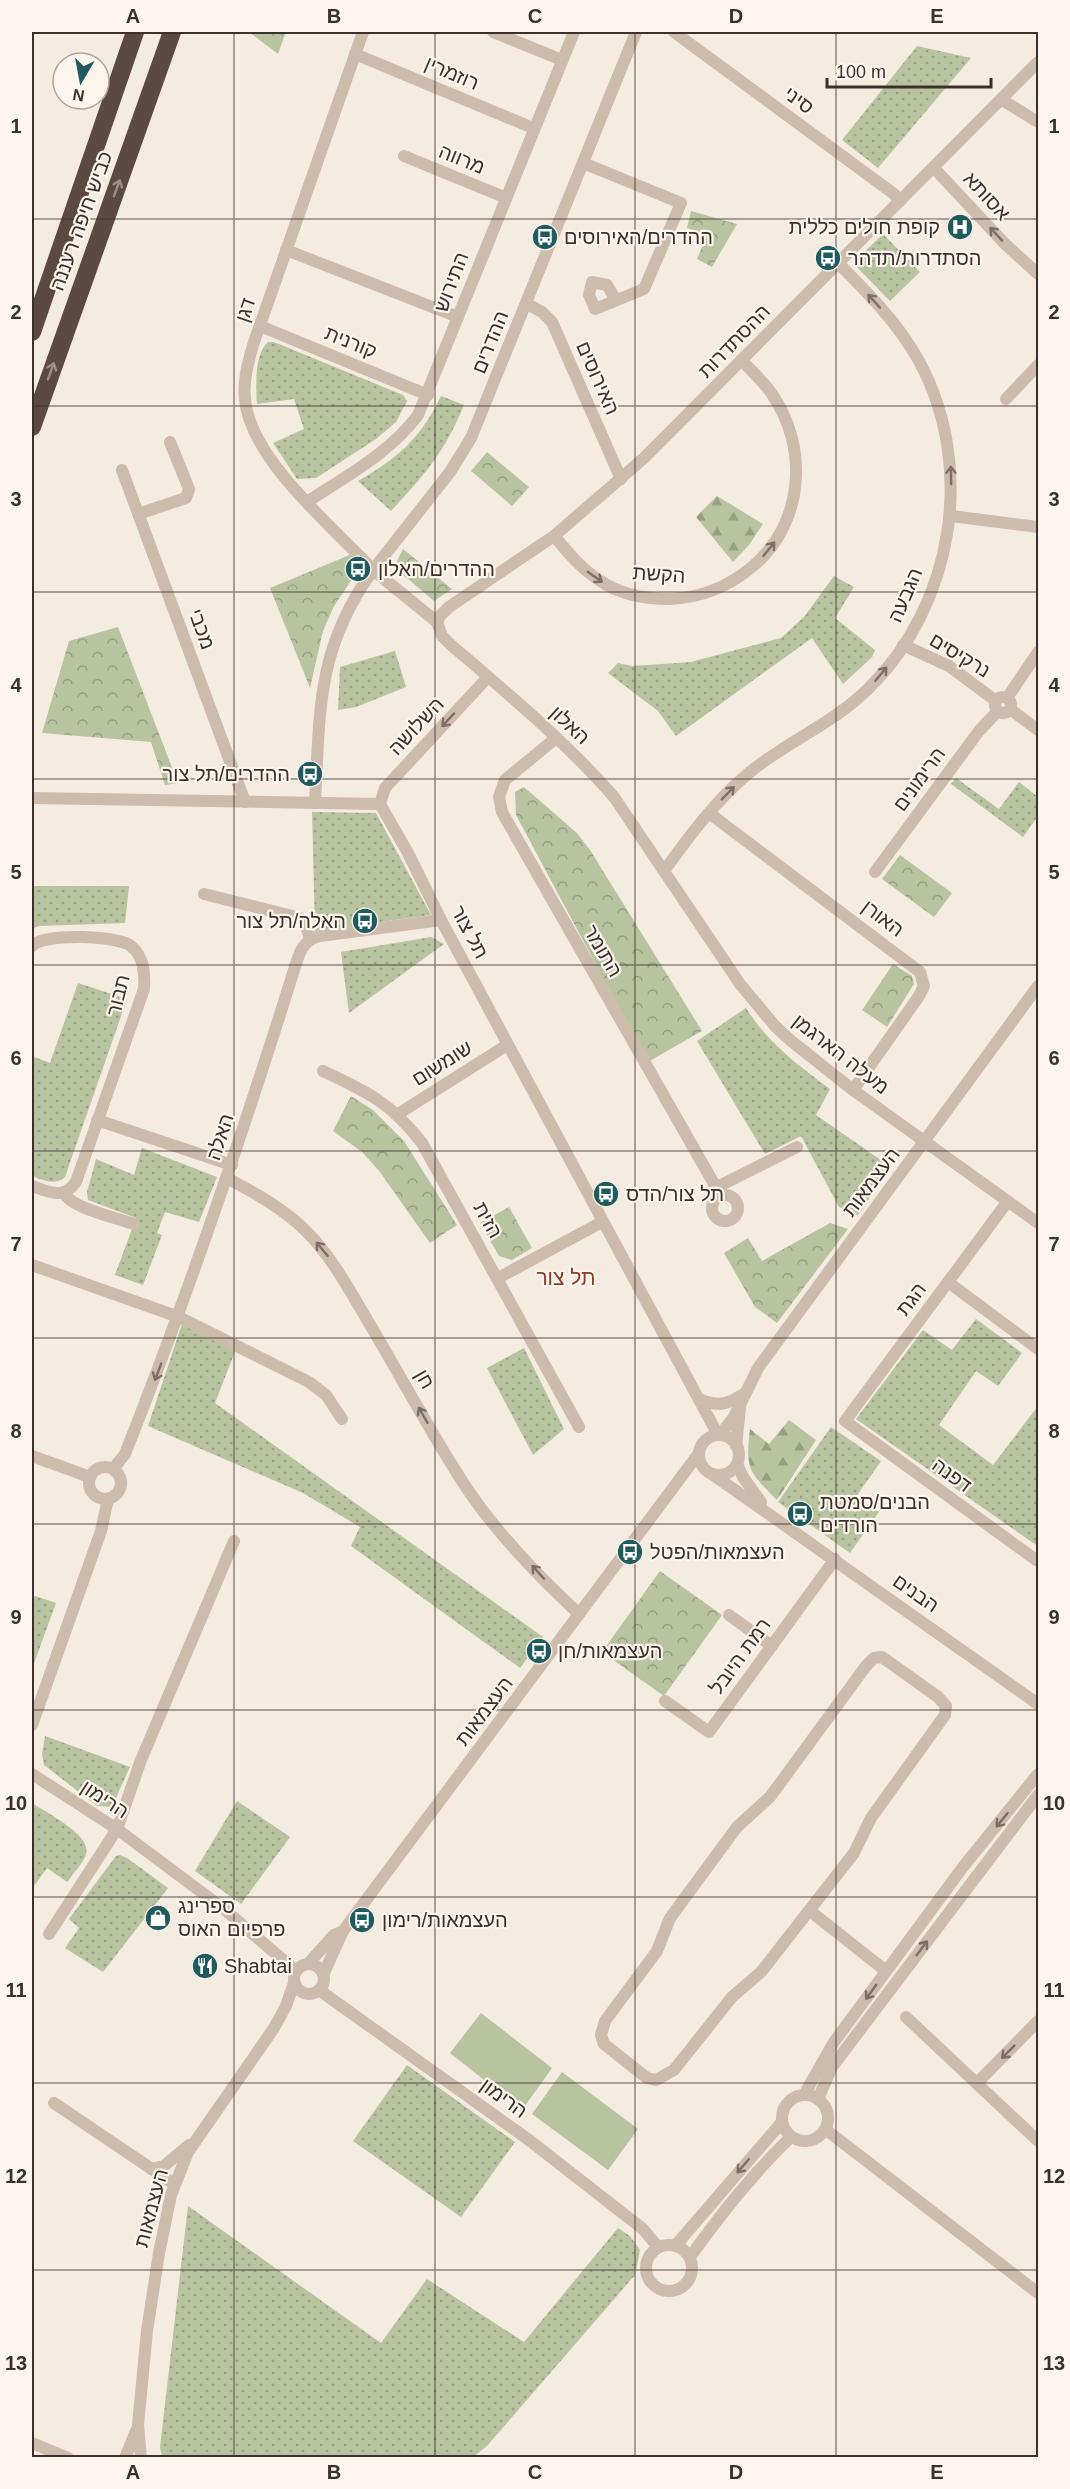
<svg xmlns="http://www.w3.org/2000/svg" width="1070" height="2489" viewBox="0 0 1070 2489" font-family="Arial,'Noto Sans Hebrew',sans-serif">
<defs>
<pattern id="grass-dots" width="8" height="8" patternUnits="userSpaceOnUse" patternTransform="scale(1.5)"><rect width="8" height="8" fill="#b8c4a0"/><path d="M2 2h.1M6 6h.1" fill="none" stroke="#97a083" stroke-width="1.8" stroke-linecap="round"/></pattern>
<pattern id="forest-firs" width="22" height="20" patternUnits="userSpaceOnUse" patternTransform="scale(1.5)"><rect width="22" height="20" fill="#b8c4a0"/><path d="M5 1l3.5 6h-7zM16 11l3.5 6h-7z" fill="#97a083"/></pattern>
<pattern id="park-crowns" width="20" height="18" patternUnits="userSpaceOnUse" patternTransform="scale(1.5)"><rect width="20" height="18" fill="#b8c4a0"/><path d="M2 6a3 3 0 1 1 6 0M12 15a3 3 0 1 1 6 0" fill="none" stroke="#97a083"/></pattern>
</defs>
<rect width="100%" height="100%" fill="#f4ebe1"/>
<g fill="url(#grass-dots)">
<path d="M917,46L971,58L878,168L842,140Z"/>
<path d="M883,234L920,272L890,301L853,263Z"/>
<path d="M268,342H274L403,395L407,401L396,422L376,439L316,478L297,479L273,443L304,429L294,399L257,404C256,387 254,354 268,342Z"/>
<path d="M441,396L464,405C444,453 426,473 391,511L358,481C398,458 421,438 441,396Z"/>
<path d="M834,576L854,587L835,618L875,650L872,657L843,684L812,638L676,736L658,711L608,673L618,663L632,666L691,662L781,638L804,617Z"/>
<path d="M395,651L406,687L356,707L338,710L340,667Z"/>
<path d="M956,778L999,809L1019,782L1038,797V816L1023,837L951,784Z"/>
<path d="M312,812L376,813L431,915L315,931Z"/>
<path d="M32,886H129L125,923L39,926L32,929Z"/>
<path d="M431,937L444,944L349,1013L341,952Z"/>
<path d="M78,983L127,999L65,1177C54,1186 44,1180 32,1176V1056L50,1063Z"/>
<path d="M746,1008C767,1042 798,1065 830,1089L816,1115L891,1167L858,1215L839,1207L801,1136L765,1154L697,1041Z"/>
<path d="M142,1148L217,1177L199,1222L165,1212L157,1233L162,1235L143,1285L115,1275L136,1218L88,1200L87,1192L96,1159L134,1175Z"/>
<path d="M976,1319L1022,1353L998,1386L976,1371L939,1425L993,1465L1038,1406V1543L1036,1545L856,1419L923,1330L952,1350Z"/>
<path d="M182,1324L236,1349L215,1403L543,1637L520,1668L351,1546L360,1527L303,1493L148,1426Z"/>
<path d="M524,1348L564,1429L533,1455L487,1368Z"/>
<path d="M831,1427L881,1461L856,1497L879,1512L850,1553L778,1502Z"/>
<path d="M32,1595L56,1603L32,1669Z"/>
<path d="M45,1736L130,1767L114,1802L110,1807L97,1806L44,1765L42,1754Z"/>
<path d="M237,1801L290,1837L241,1904L195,1871Z"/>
<path d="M32,1803C45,1812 93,1835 86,1855C82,1864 73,1874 67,1882L47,1868L32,1889Z"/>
<path d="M120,1855L127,1858L168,1888L103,1972L65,1948L79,1928L69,1919L116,1856Z"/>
<path d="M407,2065L515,2142L461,2217L353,2141Z"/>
<path d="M188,2206L381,2343L427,2279L524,2342L618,2228L630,2236L640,2250L635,2275L487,2446L473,2457H162L160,2447Z"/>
</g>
<g fill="url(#forest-firs)">
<path d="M717,496L763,524L749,545L733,562L696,517Z"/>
<path d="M789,1420L816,1440L777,1500C749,1472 745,1470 750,1429L769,1444Z"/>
</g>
<g fill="url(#park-crowns)">
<path d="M249,32H286L278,54Z"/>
<path d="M691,211L737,224L712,267L697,259L707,235L687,228Z"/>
<path d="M487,452L529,487L512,506L471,471Z"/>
<path d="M403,549L452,589L434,601L394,567Z"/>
<path d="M352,554L361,566L334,606L323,631L310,688L270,588Z"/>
<path d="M118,627L178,783L165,785L151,742L42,733L69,641Z"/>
<path d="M524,787L577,833L590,850L702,1031L648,1062L516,815L515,792Z"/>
<path d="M900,855L952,893L934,917L882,879Z"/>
<path d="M893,964L912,976L914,984L887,1027L862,1010Z"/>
<path d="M351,1096L373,1110L404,1141L457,1225L430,1243L380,1172L362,1152L333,1131Z"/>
<path d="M509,1207L532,1248L512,1260L499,1256L480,1223Z"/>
<path d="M830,1223L848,1229L777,1323L755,1307L724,1253L748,1238L762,1261Z"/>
<path d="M660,1571L722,1615L664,1696L602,1652Z"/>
</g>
<g fill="#b8c4a0">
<path d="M481,2013L552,2068L522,2110L450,2053Z"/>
<path d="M562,2072L638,2129L608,2170L532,2114Z"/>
</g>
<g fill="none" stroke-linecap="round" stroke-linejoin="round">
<g stroke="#cdbbac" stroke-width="12">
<path d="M493,32L562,60"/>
<path d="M674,32L894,194L900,201"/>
<path d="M355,54L533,128"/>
<path d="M1002,100L1038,122"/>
<path d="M404,156L504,197"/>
<path d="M583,163L681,203L644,289L595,309L589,295L592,282L607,285L616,300"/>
<path d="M934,168L1005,244L1038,274"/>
<path d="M286,250L458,317"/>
<path d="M527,304L542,312L552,322L621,479"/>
<path d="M260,326L428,395"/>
<path d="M1006,399L1038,365"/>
<path d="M122,470L245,802"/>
<path d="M307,502C346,476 390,453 418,415L574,32"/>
<path d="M138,514L186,498L189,489L170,442"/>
<path d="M951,516L1038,527"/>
<path d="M554,536C568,552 581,569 599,580C619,594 645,599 669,599C701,598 728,587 752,567C804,524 809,448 772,394C763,381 752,371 741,360"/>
<path d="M437,622L442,636L450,644C507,693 565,741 614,797L740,984L775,1026L790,1040L853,1090L1038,1223"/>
<path d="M437,622L440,616L449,607L554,536L644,458L1038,62"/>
<path d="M437,622L373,570L450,472L471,438L636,32"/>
<path d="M903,645L949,666L996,701"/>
<circle cx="1003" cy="705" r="8"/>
<path d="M1007,698L1038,652"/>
<path d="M1010,709L1038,730"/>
<path d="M556,738L505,780L499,797L502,812L721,1196"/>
<path d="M32,798L380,804"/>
<path d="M315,803C320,711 316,649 373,570C333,527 250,459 245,399C243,380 248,363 253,345L363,32"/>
<path d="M380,804L408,853L441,920L718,1435"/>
<path d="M380,804L385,788L488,677"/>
<path d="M709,813L920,972L924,986L919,996L853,1090"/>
<path d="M664,871C690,835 716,800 750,772C788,741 834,723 869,688C954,604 976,466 919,361C898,323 868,293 838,263"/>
<path d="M875,872L979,731L998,711"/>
<path d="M204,894L300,918L304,922L310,938"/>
<path d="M32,946C43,933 117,935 131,946C144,957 145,973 144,989L76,1182C63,1200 50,1192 32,1186"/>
<path d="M323,1071C368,1092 391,1103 422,1143L579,1427"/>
<path d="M398,1114L507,1045"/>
<path d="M97,1120L232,1165"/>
<path d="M227,1178C255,1193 284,1209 306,1231C334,1259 352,1295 372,1328C402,1379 430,1431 462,1481C492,1528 538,1576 579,1614"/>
<path d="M715,1188L797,1147"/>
<path d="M64,1193C71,1208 117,1218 134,1224"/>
<circle cx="725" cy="1208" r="13"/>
<path d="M1008,1201L845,1421L1036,1560L1038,1558"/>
<path d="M32,1265L179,1317L309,1382L326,1395L342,1419"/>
<path d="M498,1278L602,1222"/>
<path d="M948,1282L1038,1349"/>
<path d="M699,1399C718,1407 728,1405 745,1393"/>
<path d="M720,1435L734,1417L758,1368L1038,986"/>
<circle cx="719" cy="1455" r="20"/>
<path d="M736,1446L740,1408"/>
<path d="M32,1456L90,1477"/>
<path d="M737,1464L743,1477L761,1502"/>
<circle cx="105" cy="1483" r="16"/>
<path d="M113,1469L125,1454C188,1295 243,1133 294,970C299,954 302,940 320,936L441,920"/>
<path d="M712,1474L1038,1704"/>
<path d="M729,1615L772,1646"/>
<path d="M882,1657L938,1697L946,1706L945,1715L871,1818L854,1853L761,1972L732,1997L674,2070L656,2080L647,2078L604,2044L601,2035L605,2021L657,1951L670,1918L737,1827L770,1797L866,1666L874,1658Z"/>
<path d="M665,1701L709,1732L835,1559"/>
<path d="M32,1725L101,1531L108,1499"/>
<path d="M32,1774L117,1829L224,1909L296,1971"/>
<path d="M810,1911L886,1971"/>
<path d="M49,1934L117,1829L141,1760L234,1541"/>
<path d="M308,1964L334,1935L343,1931"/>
<circle cx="309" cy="1979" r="15"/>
<path d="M323,1975L343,1931L699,1453"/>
<path d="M319,1990L529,2140L643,2229L658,2247"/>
<path d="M906,2017L1038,2141"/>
<path d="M977,2083L1038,2021"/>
<circle cx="805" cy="2118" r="23"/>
<path d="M804,2095L834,2042L963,1867L1038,1774"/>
<path d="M818,2099L832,2067L1038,1795"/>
<path d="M54,2103L174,2184"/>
<path d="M825,2129L1038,2293"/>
<path d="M151,2169L164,2166L189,2145"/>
<circle cx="669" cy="2268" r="23"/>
<path d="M676,2245L782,2122"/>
<path d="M690,2257C720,2215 753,2173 791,2137"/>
<path d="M32,2443L68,2458"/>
<path d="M125,2458L136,2431"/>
<path d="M141,2458L138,2425L147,2331L159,2253L171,2195L188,2152L274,2028L286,2006L294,1983"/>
</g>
<g stroke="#5c4a42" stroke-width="18">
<path d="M32,332L135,32"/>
<path d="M32,427L172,32"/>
</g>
</g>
<defs><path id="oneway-shaft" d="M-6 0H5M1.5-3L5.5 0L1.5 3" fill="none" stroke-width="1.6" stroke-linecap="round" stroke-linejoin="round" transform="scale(1.5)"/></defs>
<g stroke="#9c8e87">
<use href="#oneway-shaft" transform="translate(117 188) rotate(-70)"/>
<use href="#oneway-shaft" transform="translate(51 371) rotate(-70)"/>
</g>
<g stroke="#7d6f65">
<use href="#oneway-shaft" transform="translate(996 234) rotate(-133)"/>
<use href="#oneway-shaft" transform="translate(874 301) rotate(-132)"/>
<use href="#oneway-shaft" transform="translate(951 475) rotate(-91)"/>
<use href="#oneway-shaft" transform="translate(769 549) rotate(-51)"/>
<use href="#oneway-shaft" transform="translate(595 577) rotate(35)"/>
<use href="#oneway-shaft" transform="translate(881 674) rotate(-50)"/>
<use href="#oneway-shaft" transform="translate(448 720) rotate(133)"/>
<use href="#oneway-shaft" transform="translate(728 793) rotate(-46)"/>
<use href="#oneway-shaft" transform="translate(322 1249) rotate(-129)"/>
<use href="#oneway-shaft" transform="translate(158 1372) rotate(111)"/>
<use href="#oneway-shaft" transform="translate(423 1415) rotate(-120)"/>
<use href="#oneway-shaft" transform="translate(538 1572) rotate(-132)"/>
<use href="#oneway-shaft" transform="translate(1002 1820) rotate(129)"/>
<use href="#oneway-shaft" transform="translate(922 1948) rotate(-53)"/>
<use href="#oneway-shaft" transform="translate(871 1992) rotate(126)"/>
<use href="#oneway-shaft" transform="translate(1008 2052) rotate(135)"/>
<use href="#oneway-shaft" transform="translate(743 2166) rotate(131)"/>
</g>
<path fill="none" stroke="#3b302b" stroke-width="1.5" stroke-opacity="0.55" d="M234,32V2458M435,32V2458M635,32V2458M836,32V2458M32,219H1038M32,406H1038M32,592H1038M32,779H1038M32,965H1038M32,1151H1038M32,1338H1038M32,1524H1038M32,1710H1038M32,1897H1038M32,2083H1038M32,2270H1038"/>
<defs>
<g id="hospital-disc" transform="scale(1.35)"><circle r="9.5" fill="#1f5a5e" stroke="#fbf5ee"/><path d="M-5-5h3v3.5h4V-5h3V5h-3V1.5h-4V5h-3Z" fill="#fff"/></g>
<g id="bus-disc" transform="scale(1.35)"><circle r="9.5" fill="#1f5a5e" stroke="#fbf5ee"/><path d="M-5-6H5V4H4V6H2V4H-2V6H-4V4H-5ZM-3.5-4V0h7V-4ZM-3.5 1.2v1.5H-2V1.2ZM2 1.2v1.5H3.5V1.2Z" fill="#fff"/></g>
<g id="shop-disc" transform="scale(1.35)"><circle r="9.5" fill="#1f5a5e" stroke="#fbf5ee"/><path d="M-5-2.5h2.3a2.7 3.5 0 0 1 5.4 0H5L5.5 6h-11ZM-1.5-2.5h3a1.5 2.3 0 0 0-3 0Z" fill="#fff"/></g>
<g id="restaurant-disc" transform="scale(1.35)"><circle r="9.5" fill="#1f5a5e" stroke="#fbf5ee"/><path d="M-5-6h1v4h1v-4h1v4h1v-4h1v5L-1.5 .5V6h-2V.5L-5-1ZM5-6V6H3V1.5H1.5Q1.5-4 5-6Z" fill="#fff"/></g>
</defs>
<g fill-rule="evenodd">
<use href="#hospital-disc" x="960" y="227"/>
<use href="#bus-disc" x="545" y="237"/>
<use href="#bus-disc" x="828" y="258"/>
<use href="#bus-disc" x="358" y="569"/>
<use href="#bus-disc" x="310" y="774"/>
<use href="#bus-disc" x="365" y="921"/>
<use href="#bus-disc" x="606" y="1194"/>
<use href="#bus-disc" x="800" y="1514"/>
<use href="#bus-disc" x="630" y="1552"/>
<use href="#bus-disc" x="539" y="1651"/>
<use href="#shop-disc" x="158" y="1918"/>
<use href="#bus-disc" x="362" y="1920"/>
<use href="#restaurant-disc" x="205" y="1966"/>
</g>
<g text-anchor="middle" stroke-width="4.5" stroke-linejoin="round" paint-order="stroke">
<g font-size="20" fill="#3b302b" stroke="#fbf5ee">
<text transform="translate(452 73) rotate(23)" y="7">רוזמרין</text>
<text transform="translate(799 100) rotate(36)" y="7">סיני</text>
<text transform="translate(462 159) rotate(22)" y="7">מרווה</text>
<text transform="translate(987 196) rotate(47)" y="7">אסותא</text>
<text transform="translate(81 221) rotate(-70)" y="7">כביש חיפה רעננה</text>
<text transform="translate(451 282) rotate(-69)" y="7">התירוש</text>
<text transform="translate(245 310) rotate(-71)" y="7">דגן</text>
<text transform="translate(734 341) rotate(-46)" y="7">ההסתדרות</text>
<text transform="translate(351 342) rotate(22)" y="7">קורנית</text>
<text transform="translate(490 342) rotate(-68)" y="7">ההדרים</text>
<text transform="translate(598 378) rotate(66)" y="7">האירוסים</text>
<text transform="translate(659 574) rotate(4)" y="7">הקשת</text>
<text transform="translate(905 595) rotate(-67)" y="7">הגבעה</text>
<text transform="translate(202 629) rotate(70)" y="7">מכבי</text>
<text transform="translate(960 655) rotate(31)" y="7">נרקיסים</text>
<text transform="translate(570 725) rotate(43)" y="7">האלון</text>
<text transform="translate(416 726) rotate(-47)" y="7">השלושה</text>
<text transform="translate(919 779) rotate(-54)" y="7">הרימונים</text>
<text transform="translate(883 918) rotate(37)" y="7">האורן</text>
<text transform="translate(470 932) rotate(62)" y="7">תל צור</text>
<text transform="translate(603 951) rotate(60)" y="7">התומר</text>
<text transform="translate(118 995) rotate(-76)" y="7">תבור</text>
<text transform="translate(841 1054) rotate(38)" y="7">מעלה הארגמן</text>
<text transform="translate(442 1063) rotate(-32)" y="7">שומשום</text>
<text transform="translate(220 1137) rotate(-72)" y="7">האלה</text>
<text transform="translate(871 1182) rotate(-53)" y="7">העצמאות</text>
<text transform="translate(488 1220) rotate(61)" y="7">הזית</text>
<text transform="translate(911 1299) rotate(-53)" y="7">הגת</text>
<text transform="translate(425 1379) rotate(60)" y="7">חן</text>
<text transform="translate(952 1475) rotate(36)" y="7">דפנה</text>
<text transform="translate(916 1593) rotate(35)" y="7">הבנים</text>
<text transform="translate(740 1656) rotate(-54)" y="7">רמת היובל</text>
<text transform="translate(484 1711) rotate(-53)" y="7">העצמאות</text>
<text transform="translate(105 1799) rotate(33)" y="7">הרימון</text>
<text transform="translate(504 2098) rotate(36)" y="7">הרימון</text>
<text transform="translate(151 2208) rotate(-75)" y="7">העצמאות</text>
</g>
<g font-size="20" fill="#3b302b" stroke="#fbf5ee" text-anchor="start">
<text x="940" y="234" text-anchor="end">קופת חולים כללית</text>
<text x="564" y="244">ההדרים/האירוסים</text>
<text x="848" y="265">הסתדרות/תדהר</text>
<text x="378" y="576">ההדרים/האלון</text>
<text x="290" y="781" text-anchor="end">ההדרים/תל צור</text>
<text x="346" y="928" text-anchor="end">האלה/תל צור</text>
<text x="626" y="1201">תל צור/הדס</text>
<text x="820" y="1509">הבנים/סמטת<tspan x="820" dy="23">הורדים</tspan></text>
<text x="650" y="1559">העצמאות/הפטל</text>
<text x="558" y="1658">העצמאות/חן</text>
<text x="178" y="1913">ספרינג<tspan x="178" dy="23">פרפיום האוס</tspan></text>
<text x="382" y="1927">העצמאות/רימון</text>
<text x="224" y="1973">Shabtai</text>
</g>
<g font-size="21" fill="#8c3b22" stroke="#fbf5ee">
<text x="566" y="1285">תל צור</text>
</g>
</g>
<rect width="1070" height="2489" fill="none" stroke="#fbf5ee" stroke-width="66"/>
<g transform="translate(81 81) rotate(190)"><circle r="28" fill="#fbf5ee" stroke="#aea6a0" stroke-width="1.5"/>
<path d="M0-4.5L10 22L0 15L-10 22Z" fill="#1f5a5e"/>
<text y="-9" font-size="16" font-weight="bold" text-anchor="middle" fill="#3b302b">N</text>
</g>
<path d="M827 78v9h164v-9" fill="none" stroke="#3b302b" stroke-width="3"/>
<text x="836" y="78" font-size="18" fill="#3b302b" stroke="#fbf5ee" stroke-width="4.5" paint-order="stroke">100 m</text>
<rect x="33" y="33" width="1004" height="2423" fill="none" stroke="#3b302b" stroke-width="2"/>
<g font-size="20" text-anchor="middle" font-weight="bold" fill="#3b302b">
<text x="133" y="23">A</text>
<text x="334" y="23">B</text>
<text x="535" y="23">C</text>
<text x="736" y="23">D</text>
<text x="937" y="23">E</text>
<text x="16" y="133">1</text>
<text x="1054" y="133">1</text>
<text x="16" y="319">2</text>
<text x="1054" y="319">2</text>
<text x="16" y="506">3</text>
<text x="1054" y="506">3</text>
<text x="16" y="692">4</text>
<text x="1054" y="692">4</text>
<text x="16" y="879">5</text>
<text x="1054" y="879">5</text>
<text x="16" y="1065">6</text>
<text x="1054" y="1065">6</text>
<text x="16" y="1251">7</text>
<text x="1054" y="1251">7</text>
<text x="16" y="1438">8</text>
<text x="1054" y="1438">8</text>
<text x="16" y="1624">9</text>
<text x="1054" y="1624">9</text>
<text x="16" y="1810">10</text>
<text x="1054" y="1810">10</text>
<text x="16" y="1997">11</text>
<text x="1054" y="1997">11</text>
<text x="16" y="2183">12</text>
<text x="1054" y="2183">12</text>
<text x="16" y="2370">13</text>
<text x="1054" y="2370">13</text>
<text x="133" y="2479">A</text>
<text x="334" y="2479">B</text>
<text x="535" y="2479">C</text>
<text x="736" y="2479">D</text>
<text x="937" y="2479">E</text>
</g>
</svg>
